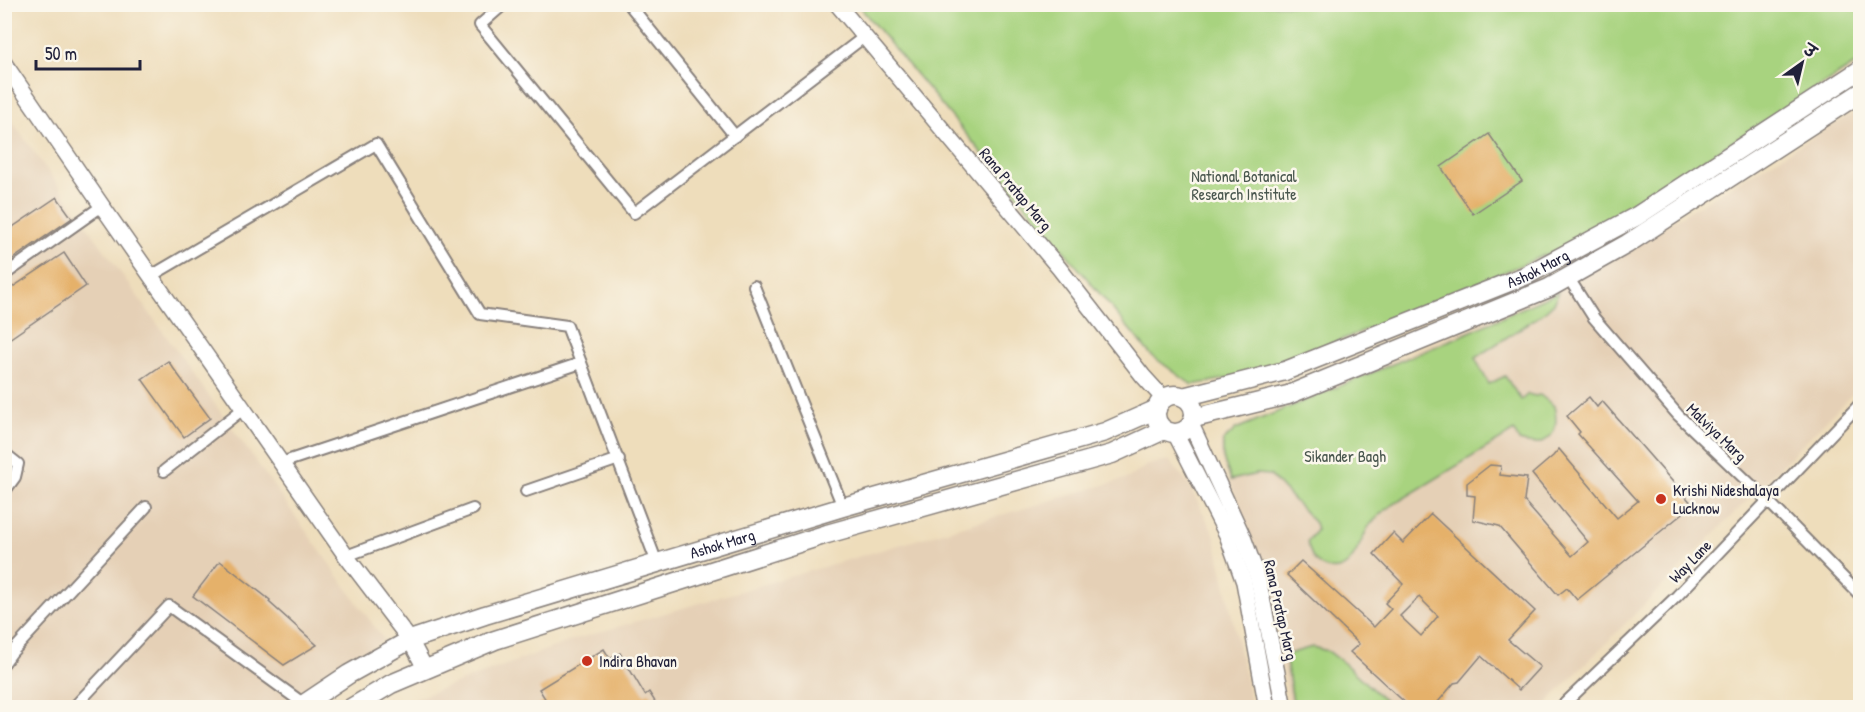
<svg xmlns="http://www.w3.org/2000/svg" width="1865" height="712" viewBox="0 0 1865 712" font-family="'Patrick Hand','Playpen Sans Deva',sans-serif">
<rect width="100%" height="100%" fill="#fbf7ec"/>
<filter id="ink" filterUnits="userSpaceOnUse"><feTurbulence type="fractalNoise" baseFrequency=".0167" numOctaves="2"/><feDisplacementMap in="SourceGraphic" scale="12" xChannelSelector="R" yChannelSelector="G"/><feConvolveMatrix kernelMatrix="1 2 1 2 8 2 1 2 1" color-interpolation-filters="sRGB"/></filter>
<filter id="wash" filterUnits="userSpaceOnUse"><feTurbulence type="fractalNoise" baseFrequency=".008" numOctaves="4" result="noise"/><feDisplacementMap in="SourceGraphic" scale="24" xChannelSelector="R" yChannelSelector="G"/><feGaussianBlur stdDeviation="1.35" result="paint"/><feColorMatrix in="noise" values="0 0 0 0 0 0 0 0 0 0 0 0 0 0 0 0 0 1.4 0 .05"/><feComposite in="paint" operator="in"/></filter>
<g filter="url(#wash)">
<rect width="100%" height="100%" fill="#edb"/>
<g fill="#e5d0b6">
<path d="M1860,109V386L1543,707H1290L1267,578L1221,459L1220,441L1234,428L1557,290Z"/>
<path d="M4,110L384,640L274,707H5Z"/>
<path d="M1169,460L1189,485L1214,534L1252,707L390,708L573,640L1128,478L1148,465Z"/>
</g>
<g fill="#a8d37f" stroke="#657a5d" stroke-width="1.5">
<path d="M858,5H1860V61L1574,243L1264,372L1192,385L1151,355Z"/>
<path d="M1558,292L1555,302L1541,315L1475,358L1489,384L1505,376L1521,400L1528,394L1535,396L1540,395L1554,406C1561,433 1547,450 1519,441L1514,431L1386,509C1381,515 1374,520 1369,526C1359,542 1352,577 1326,568C1314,564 1310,553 1307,542L1317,529L1315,523L1270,475L1257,474L1231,480L1223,458V441L1236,429L1463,335Z"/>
<path d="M1312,647L1328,651L1345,664L1392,707H1294L1285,655Z"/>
</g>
<g id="blocks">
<g fill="#e5b16b" fill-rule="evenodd">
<path d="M1489,134L1522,181L1473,214L1441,167Z"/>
<path d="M57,197L72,218L4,265V233Z"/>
<path d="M64,253L86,286L9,339L4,332V293Z"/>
<path d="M168,361L210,418L184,437L142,379Z"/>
<path d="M1589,397L1597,407L1602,401L1693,505L1577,600L1567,588L1558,595L1499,526L1473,520L1475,496L1467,495V483L1490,465L1501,466L1500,475L1527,478L1524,501L1572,556L1588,542L1532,474L1553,456L1559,449L1617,518L1638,501L1578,434L1580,432L1567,416Z"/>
<path d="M1431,514L1535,611L1508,640L1540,667L1519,690L1481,656L1459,682L1454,683L1433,708H1411L1350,652L1359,644L1287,575L1301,561L1374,627L1391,609L1385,603L1403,584L1374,554L1393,533L1403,543ZM1419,597L1438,616L1421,636L1400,616Z"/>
<path d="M220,561L270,600L269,602L317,645L284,665L193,596Z"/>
<path d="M604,649L610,659L620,653L645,695L649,692L659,708H535L546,700L539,689Z"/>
</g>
</g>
</g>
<g filter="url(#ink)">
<use href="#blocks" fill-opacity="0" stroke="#88807b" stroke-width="1.5"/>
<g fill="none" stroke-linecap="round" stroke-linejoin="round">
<g stroke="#88807b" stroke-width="14">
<g id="street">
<path d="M504,4L480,25L634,213L864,37"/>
<path d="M629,4L735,136"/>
<path d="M4,275L102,206"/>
<path d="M151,276L376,144L480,314L567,326L657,563"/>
<path d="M1568,277L1594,318L1678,415L1768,501L1860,595"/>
<path d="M754,286L843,507"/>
<path d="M4,453L18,464L15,477L4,492"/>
<path d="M281,463L581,363"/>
<path d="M164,471L243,409"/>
<path d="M526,491L619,459"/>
<path d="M346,556L473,509"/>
<path d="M4,663L12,652L146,507"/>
<path d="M77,704L169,606L304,704"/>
<path d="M1560,708L1677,596L1860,404"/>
</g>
</g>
<g stroke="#88807b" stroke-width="18">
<g id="secondary">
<path d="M837,4L1059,268L1143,376L1164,399"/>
<path d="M4,63L102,206L346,556L410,640L426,670"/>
<path d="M1191,424L1243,537L1258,578L1284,708"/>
<path d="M1175,433L1227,535L1244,582L1267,708"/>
</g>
</g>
<g stroke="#88807b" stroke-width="21">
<g id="primary">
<circle cx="1175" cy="414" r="19"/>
<path id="s1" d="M1183,397L1285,371L1527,275L1637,216L1860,70"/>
<path d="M1194,418L1288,395L1549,288L1627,244L1860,93"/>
<path id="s2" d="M298,708L349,674L410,640L485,615L843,507L1105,432L1157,409"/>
<path d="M351,708L391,684L495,640L827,534L1112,454L1164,430"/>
</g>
</g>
<use href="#street" stroke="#fff" stroke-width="10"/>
<use href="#secondary" stroke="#fff" stroke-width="15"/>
<use href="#primary" stroke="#fff" stroke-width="18"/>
</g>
</g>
<g fill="#c8321e" stroke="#fbf7ec" stroke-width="2">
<circle cx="1661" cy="499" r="6"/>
<circle cx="587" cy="661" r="6"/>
</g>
<g text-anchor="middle" stroke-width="5" stroke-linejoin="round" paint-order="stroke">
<g font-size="16" fill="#4a574f" stroke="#fbf7ec">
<text x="1244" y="182">National Botanical<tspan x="1244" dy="18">Research Institute</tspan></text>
<text x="1345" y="462">Sikander Bagh</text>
</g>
<g font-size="16" fill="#22223b" stroke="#fbf7ec">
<text transform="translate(1016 189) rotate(50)" y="6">Rana Pratap Marg</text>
<text dy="6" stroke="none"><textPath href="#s1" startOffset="378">Ashok Marg</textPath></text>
<text transform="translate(1717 432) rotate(44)" y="6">Malviya Marg</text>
<text dy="6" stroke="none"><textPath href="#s2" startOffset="458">Ashok Marg</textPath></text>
<text transform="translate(1690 561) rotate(-46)" y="6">Way Lane</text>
<text transform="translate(1281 610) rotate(77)" y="6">Rana Pratap Marg</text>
</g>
<g font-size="16" fill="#22223b" stroke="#fbf7ec" text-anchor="start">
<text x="1673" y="496">Krishi Nideshalaya<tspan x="1673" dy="18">Lucknow</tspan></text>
<text x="599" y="667">Indira Bhavan</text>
</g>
</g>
<rect width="1865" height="712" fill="none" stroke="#fbf7ec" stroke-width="24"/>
<g transform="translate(1802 63) rotate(34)" stroke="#fbf7ec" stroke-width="4.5" paint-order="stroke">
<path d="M0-4.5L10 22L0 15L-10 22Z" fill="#22223b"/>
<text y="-9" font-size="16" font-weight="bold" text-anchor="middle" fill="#22223b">उ</text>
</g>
<path d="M36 60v9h104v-9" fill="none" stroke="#22223b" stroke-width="3"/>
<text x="45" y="60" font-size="18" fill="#22223b" stroke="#fbf7ec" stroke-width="4.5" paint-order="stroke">50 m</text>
</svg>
